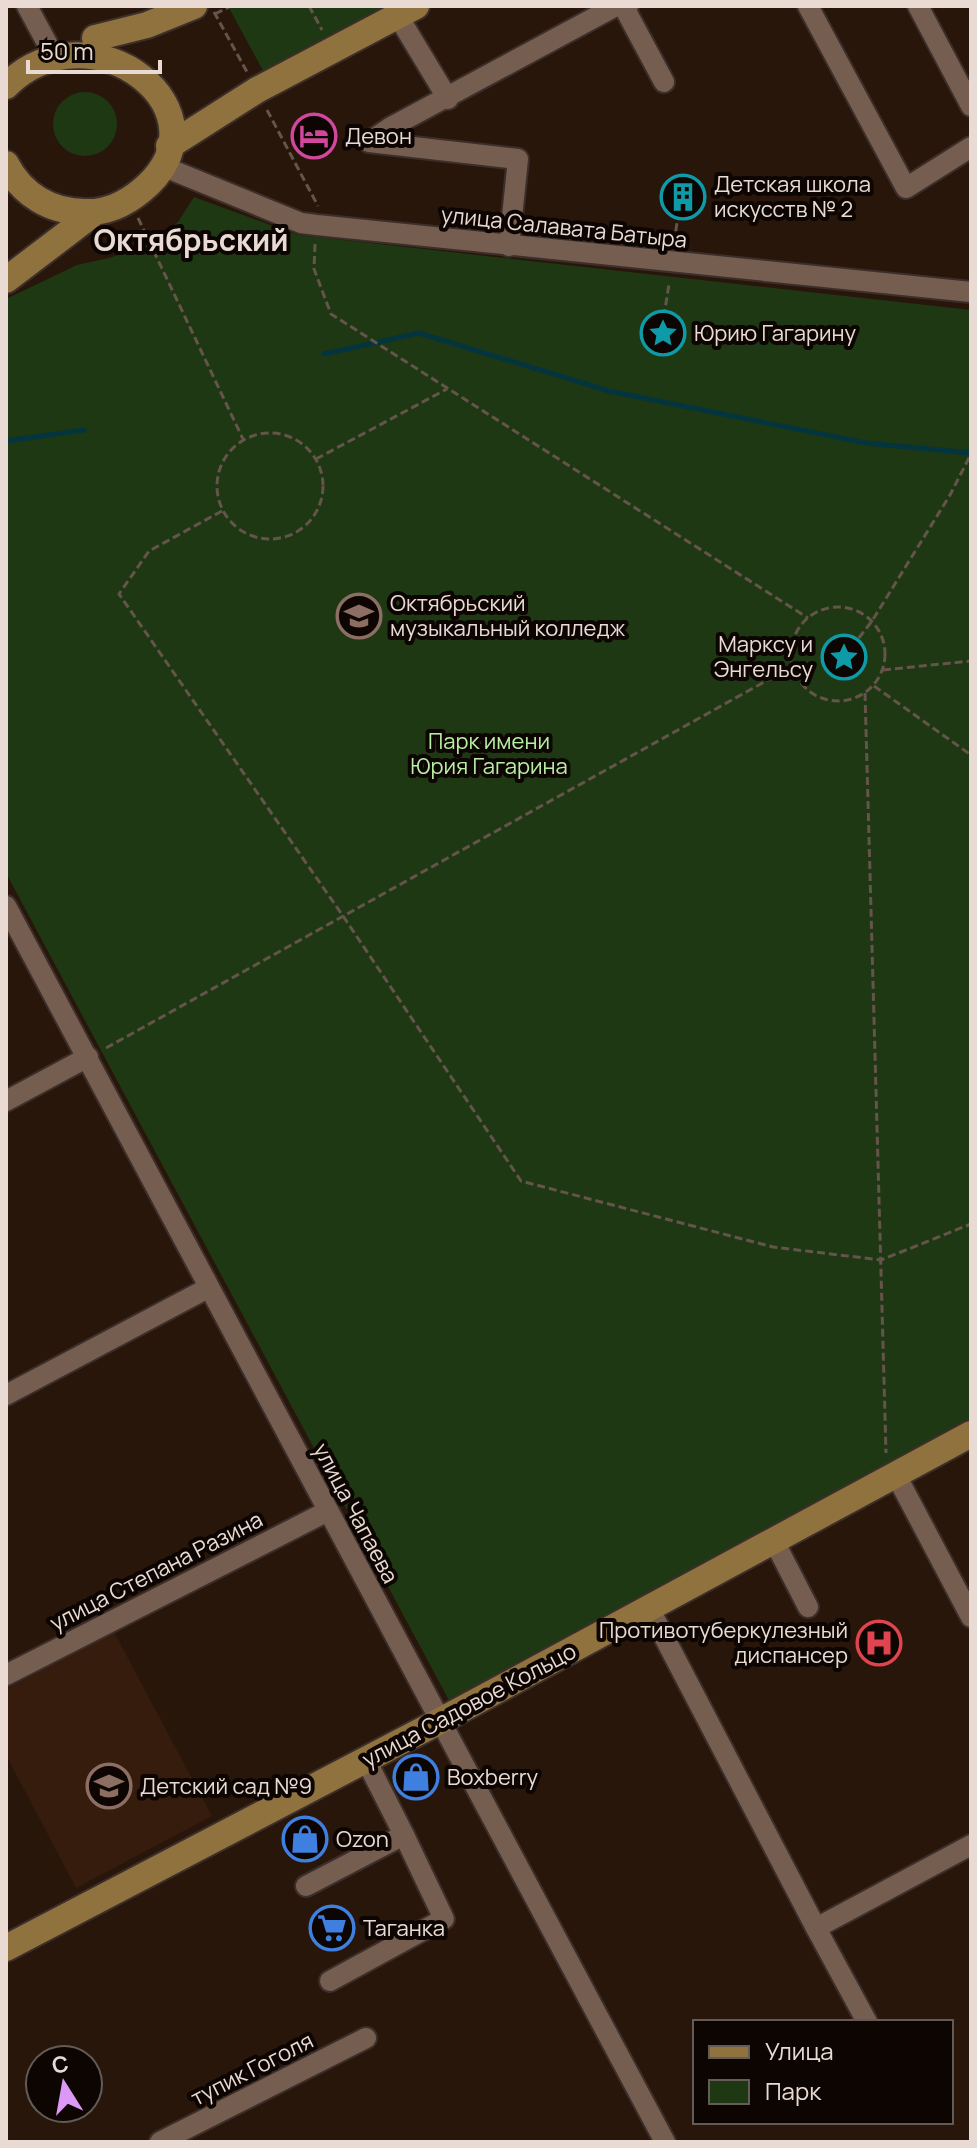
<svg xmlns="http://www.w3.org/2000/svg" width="977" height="2148" viewBox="0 0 977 2148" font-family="Manrope,sans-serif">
<rect width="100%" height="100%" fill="#29160a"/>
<path fill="#351c0c" d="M114,1632L212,1816L76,1888L6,1755V1689Z"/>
<g fill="#1e3813">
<path d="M228,6H409L268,80Z"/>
<circle cx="85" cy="124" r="32"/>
<path d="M194,197L298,235L971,310V1419L451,1704L6,873V299L77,265L109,258L140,248L178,222Z"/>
</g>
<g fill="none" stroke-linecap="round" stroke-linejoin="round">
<g stroke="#04353e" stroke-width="5">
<path d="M324,354L419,333L609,391L866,443L971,453"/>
<path d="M6,441L84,430"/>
</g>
<g stroke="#3c2e2a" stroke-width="24">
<g id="minor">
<path d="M27,6L48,45"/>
<path d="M628,6L626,11L664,82"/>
<path d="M808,6L906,188L971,147"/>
<path d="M918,6L971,106"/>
<path d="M398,16L448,99"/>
<path d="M162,166L301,223L317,225L971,292"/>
<path d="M509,246L518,159L369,142L391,127L616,6"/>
<path d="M6,906L665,2142"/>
<path d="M6,1101L88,1057"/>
<path d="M6,1395L208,1288"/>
<path d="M896,1475L971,1617"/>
<path d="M774,1541L808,1607"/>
<path d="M649,1608L816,1928L971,1845"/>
<path d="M6,1675L328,1511"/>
<path d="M306,1886L404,1835L366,1760"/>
<path d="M816,1928L867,2022"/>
<path d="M330,1981L444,1919L404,1835"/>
<path d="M160,2142L366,2038"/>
</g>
</g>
<g stroke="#3c2e2a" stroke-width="30">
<g id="major">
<path d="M95,38L147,25L194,6"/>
<path d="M6,86C93,0 236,114 141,191C125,204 106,213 85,212C51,212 22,195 6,164"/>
<path d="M169,146L257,90L416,6"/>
<path d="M6,280L94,213"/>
<path d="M6,1948L440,1721L971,1434"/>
</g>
</g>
<g stroke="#655449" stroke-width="3" stroke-dasharray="8 4" stroke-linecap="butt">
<path d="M309,6L322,30"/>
<path d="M214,12L247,72"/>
<path d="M215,14L231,6"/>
<path d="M267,110L318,206"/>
<path d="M138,218L243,439"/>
<path d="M674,243L678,216"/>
<path d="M315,244L314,269L331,314L808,618"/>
<path d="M662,329L669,284"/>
<circle cx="270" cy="486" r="53"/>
<path d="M316,459L447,389"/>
<path d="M222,511L149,551L119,594L343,916L521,1181L773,1247L881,1260L971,1224"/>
<circle cx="838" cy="654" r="47"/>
<path d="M844,657L872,621L950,495L971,454"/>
<path d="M883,670L971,661"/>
<path d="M874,686L971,755"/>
<path d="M865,693L886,1453"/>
<path d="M106,1048L793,666"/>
</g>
<use href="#minor" stroke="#755e50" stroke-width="20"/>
<use href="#major" stroke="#8f723e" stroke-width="26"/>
</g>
<defs>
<g id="hotel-ring" transform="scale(2.3)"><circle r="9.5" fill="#0c0502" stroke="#d1479c" stroke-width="1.5"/><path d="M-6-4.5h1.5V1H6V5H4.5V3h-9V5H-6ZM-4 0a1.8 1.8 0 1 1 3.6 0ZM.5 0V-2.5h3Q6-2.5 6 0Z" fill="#d1479c"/></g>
<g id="building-ring" transform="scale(2.3)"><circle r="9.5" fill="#0c0502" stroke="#0f9aa8" stroke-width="1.5"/><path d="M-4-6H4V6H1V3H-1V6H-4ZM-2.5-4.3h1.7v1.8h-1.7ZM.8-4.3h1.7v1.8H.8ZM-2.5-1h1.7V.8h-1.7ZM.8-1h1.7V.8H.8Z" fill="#0f9aa8"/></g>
<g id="sight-ring" transform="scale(2.3)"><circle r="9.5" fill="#0c0502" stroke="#0f9aa8" stroke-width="1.5"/><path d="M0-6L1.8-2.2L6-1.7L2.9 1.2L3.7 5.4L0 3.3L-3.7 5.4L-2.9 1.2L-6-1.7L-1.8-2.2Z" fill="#0f9aa8"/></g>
<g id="university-ring" transform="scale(2.3)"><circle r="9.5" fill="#0c0502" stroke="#8d6e63" stroke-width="1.5"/><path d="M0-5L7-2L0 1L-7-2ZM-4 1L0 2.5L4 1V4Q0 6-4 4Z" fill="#8d6e63"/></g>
<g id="hospital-ring" transform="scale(2.3)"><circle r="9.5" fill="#0c0502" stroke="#e0444e" stroke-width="1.5"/><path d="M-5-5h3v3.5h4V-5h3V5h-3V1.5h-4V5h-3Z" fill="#e0444e"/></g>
<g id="shop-ring" transform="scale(2.3)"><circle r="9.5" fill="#0c0502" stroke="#3f7fe0" stroke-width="1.5"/><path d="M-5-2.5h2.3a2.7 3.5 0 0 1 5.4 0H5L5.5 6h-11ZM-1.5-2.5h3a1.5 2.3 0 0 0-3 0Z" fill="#3f7fe0"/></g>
<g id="school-ring" transform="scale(2.3)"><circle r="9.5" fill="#0c0502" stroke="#8d6e63" stroke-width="1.5"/><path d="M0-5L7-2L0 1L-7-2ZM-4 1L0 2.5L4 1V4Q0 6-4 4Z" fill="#8d6e63"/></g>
<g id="supermarket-ring" transform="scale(2.3)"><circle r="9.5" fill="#0c0502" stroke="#3f7fe0" stroke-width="1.5"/><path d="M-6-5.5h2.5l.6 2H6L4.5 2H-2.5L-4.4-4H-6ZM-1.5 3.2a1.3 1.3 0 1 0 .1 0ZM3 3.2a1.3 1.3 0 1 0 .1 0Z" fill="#3f7fe0"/></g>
</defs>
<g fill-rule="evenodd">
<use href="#hotel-ring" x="314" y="136"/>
<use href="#building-ring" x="683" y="197"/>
<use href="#sight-ring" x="663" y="333"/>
<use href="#university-ring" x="359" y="616"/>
<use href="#sight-ring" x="844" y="657"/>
<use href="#hospital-ring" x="879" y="1643"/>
<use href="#shop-ring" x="416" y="1777"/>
<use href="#school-ring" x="109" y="1786"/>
<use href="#shop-ring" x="305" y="1839"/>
<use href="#supermarket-ring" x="332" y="1928"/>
</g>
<g text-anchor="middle" stroke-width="8" stroke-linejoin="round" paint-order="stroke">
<g font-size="22" fill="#e9dbd3" stroke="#0c0502" text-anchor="start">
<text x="345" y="144">Девон</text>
<text x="714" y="192">Детская школа<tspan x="714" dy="25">искусств № 2</tspan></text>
<text x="694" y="341">Юрию Гагарину</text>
<text x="390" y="611">Октябрьский<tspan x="390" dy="25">музыкальный колледж</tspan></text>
<text x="813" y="652" text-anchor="end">Марксу и<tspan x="813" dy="25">Энгельсу</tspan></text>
<text x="848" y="1638" text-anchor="end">Противотуберкулезный<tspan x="848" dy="25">диспансер</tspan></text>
<text x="447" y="1785">Boxberry</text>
<text x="140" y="1794">Детский сад №9</text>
<text x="336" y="1847">Ozon</text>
<text x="363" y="1936">Таганка</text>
</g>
<g font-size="22" fill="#e9dbd3" stroke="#0c0502">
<text transform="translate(564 227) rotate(6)" y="8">улица Салавата Батыра</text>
<text transform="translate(356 1513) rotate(62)" y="8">улица Чапаева</text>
<text transform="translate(156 1571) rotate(-27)" y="8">улица Степана Разина</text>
<text transform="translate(469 1705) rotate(-28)" y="8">улица Садовое Кольцо</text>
<text transform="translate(252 2069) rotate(-27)" y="8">тупик Гоголя</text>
</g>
<g font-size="22" fill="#b8efa4" stroke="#0c0502">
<text x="489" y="749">Парк имени<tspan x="489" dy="25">Юрия Гагарина</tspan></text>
</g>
<g font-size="30" font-weight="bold" fill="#e9dbd3" stroke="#0c0502">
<text x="191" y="251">Октябрьский</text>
</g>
</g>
<rect width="977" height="2148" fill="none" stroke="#e9dbd3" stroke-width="16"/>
<rect x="693" y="2020" width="260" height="104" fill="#0c0502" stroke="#645b56" stroke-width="2"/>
<rect x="709" y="2046" width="40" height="12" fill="#8f723e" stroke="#645b56" stroke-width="2"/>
<text x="765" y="2060" font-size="24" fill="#e9dbd3">Улица</text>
<rect x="709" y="2080" width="40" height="24" fill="#1e3813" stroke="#645b56" stroke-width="2"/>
<text x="765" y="2100" font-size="24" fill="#e9dbd3">Парк</text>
<g transform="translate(64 2084) rotate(349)"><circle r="38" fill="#0c0502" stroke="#645b56" stroke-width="2"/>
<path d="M0-6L14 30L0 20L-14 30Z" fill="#db99f5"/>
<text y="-12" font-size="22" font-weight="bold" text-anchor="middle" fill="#e9dbd3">С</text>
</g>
<path d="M28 60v12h132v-12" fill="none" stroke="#e9dbd3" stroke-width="4"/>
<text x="40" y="60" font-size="24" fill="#e9dbd3" stroke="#0c0502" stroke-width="6" paint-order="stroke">50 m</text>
</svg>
